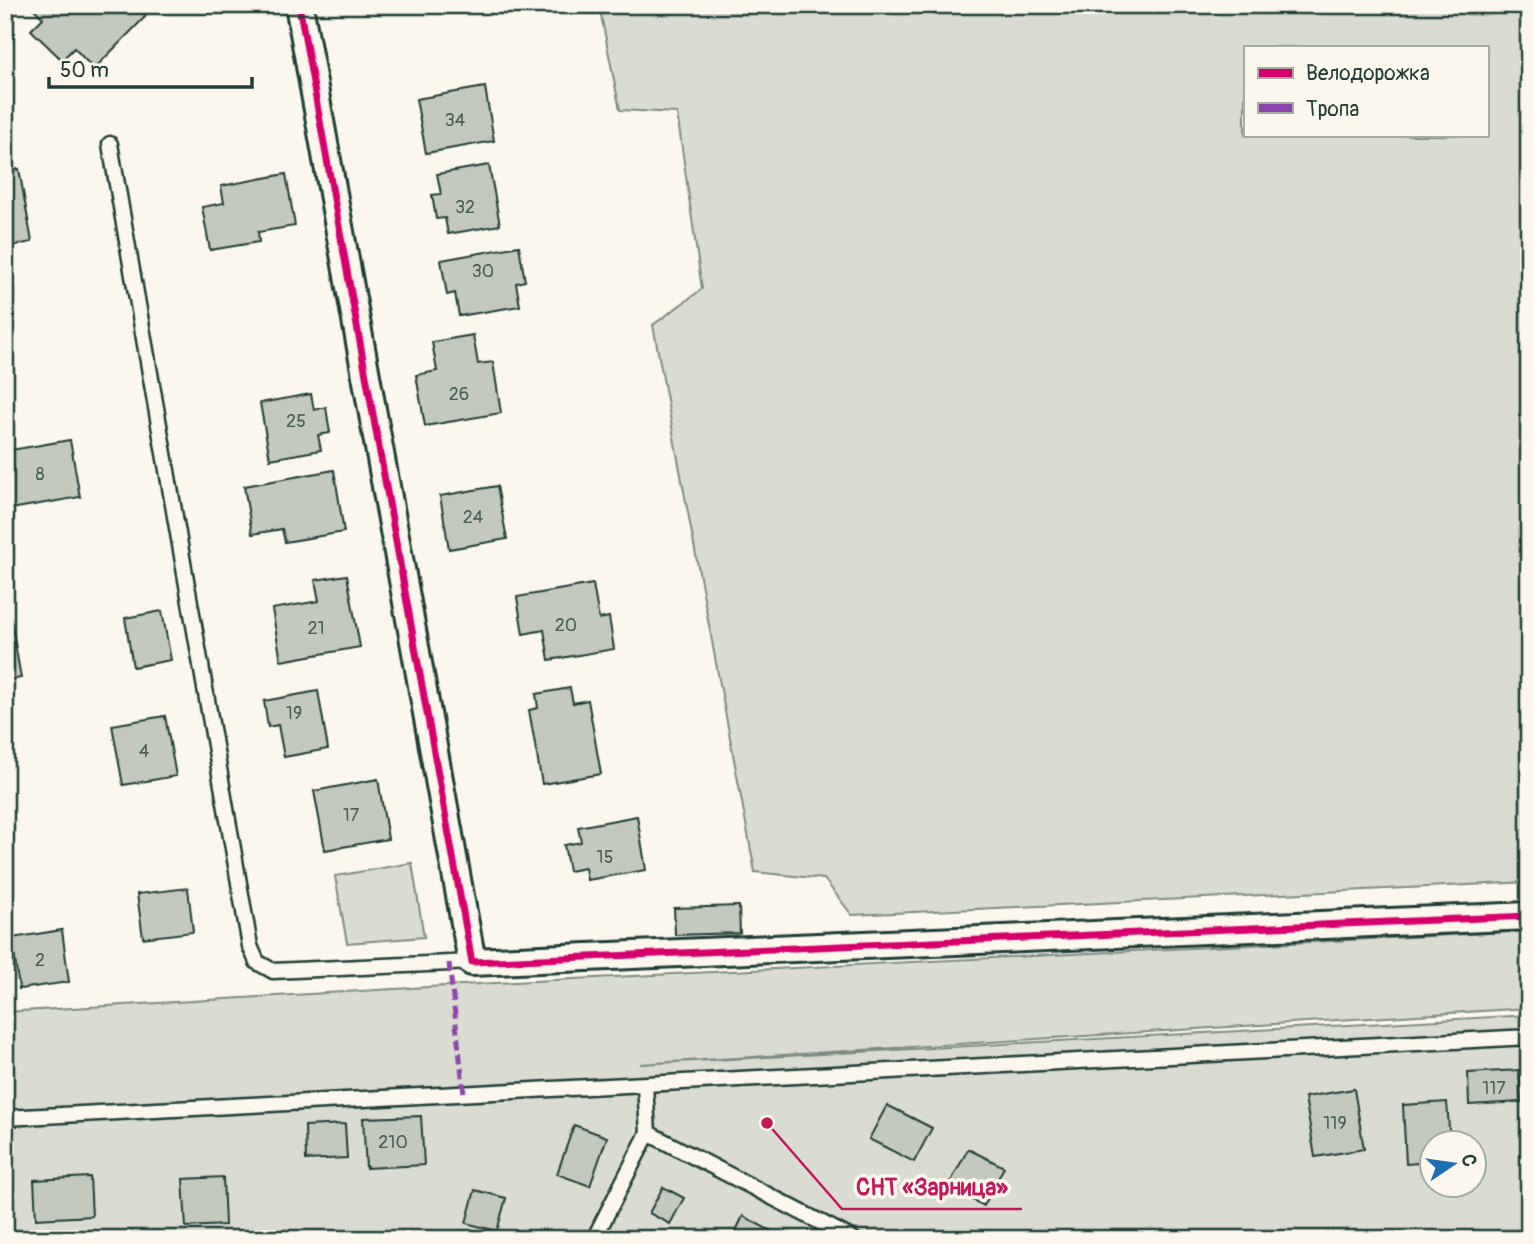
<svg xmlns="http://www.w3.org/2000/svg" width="1534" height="1244" viewBox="0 0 1534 1244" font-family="Pangolin,sans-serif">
<rect width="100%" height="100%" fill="#fbf7ec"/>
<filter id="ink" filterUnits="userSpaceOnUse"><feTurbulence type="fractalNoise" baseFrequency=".0143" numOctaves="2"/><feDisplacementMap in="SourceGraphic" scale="14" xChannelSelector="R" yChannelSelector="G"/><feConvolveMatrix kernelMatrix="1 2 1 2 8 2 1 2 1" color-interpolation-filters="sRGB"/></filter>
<g filter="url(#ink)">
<g fill="#dbdcd1" stroke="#7d8c82" stroke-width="2" fill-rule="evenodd">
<path d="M599,5H1529V882L852,915L824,879L755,872L653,325L702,289L677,113L620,110ZM1245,47H1487V135H1245Z"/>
<path d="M412,863L424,937L347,943L335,876Z"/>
<path d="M1529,931V1008L640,1064L1529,1015V1239H5V1012L496,983ZM1432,1142H1474V1184H1432Z"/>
</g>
<g fill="#c4c9be" stroke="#1f3d34" stroke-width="2">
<path d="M30,5H135L146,16L94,69L74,48L62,60L31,30L43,18Z"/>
<path d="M485,87L494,141L426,153L416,99Z"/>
<path d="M489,165L500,225L448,234L445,218L436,219L432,195L441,194L437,174Z"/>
<path d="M19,169L32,242L5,247V171Z"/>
<path d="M286,174L295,226L258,232L259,242L210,250L202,207L224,203L221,186Z"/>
<path d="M519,246L525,281L516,283L520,306L459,316L455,293L447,295L441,260Z"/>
<path d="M473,335L478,364L493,362L501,413L425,426L416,375L437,371L432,342Z"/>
<path d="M311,394L314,410L326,407L330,433L318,435L321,450L270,459L260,403Z"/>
<path d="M70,440L80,497L5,510V451Z"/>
<path d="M334,470L344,532L285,542L282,529L252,534L244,486Z"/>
<path d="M497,486L507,539L449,549L440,496Z"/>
<path d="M347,575L360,647L281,661L272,609L319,601L315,580Z"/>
<path d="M593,584L599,619L609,617L614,649L549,660L544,630L523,634L517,597Z"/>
<path d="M162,611L171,660L133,667L125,618Z"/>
<path d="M11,620L21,678L5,681V622Z"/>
<path d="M570,688L573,703L588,700L601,774L542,784L529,710L538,708L536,694Z"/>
<path d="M318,691L328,749L284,757L278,725L268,727L264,701Z"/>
<path d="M165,716L176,776L123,785L112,725Z"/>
<path d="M378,779L388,839L325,850L314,791Z"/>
<path d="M637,816L646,870L587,880L585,868L569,871L564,845L581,842L578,827Z"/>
<path d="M188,888L193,932L143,938L137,894Z"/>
<path d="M739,906L740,933L675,935L674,908Z"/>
<path d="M62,930L69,982L19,989L12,938Z"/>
<path d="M1519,1070L1521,1102L1469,1105L1468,1073Z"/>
<path d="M1354,1089L1364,1149L1315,1157L1305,1097Z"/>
<path d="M1447,1102L1450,1142H1432V1162L1406,1164L1403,1105Z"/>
<path d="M887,1105L932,1128L914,1162L869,1139Z"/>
<path d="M421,1116L424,1165L366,1168L363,1118Z"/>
<path d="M345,1124L347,1158L306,1160L305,1126Z"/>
<path d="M574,1125L607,1137L590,1186L557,1174Z"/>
<path d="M968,1149L1004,1167L984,1206L948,1187Z"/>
<path d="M90,1177L92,1216L36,1219L34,1180Z"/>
<path d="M223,1177L225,1225L186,1227L183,1179Z"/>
<path d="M663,1187L684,1198L670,1224L649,1213Z"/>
<path d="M475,1190L506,1198L497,1231L466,1223Z"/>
<path d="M743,1216L786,1239H732Z"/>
</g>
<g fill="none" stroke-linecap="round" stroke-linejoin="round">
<g stroke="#1f3d34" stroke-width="19">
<g id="lane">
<path d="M110,144L250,946L257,962L273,971L472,962"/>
<path d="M5,1118L1529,1037"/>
<path d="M648,1133L853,1239"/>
<path d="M594,1239L648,1133L645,1085"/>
</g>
</g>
<g stroke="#1f3d34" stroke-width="32">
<path id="street" d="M299,5L472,962L1529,916"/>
</g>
<use href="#lane" stroke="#fbf7ec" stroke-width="14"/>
<use href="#street" stroke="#fbf7ec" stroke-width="26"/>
<path stroke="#8e44ad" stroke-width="5" stroke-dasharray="10 5" stroke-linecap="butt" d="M449,963L464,1093"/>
<g stroke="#fbf7ec" stroke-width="11">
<path id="cycleway" d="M299,5L472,962L1529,916"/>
</g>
<use href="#cycleway" stroke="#d6006c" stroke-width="7"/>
</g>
</g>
<g text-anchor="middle" stroke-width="7" stroke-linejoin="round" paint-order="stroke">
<g font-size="18" fill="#486056">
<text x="455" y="126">34</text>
<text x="465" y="213">32</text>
<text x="483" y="277">30</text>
<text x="459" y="400">26</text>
<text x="296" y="427">25</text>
<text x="40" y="480">8</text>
<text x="473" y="523">24</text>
<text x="566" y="631">20</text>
<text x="316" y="634">21</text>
<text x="294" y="719">19</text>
<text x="144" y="757">4</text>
<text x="351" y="821">17</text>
<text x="605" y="863">15</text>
<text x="40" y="966">2</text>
<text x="1494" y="1094">117</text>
<text x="1335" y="1129">119</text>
<text x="393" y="1148">210</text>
</g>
</g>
<path fill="none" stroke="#c2185b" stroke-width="2.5" d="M767 1123L842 1209H1022"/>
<circle fill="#c2185b" stroke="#fbf7ec" stroke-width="2.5" cx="767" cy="1123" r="7"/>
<g font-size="23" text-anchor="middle" font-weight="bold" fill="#c2185b" stroke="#fbf7ec" stroke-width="7" stroke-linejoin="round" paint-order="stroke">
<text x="932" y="1195">СНТ «Зарница»</text>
</g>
<rect width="1534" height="1244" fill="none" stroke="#fbf7ec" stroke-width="28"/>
<rect x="14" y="14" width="1506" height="1216" fill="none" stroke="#1f3d34" stroke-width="2.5" filter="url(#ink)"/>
<rect x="1244" y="46" width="245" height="91" fill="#fbf7ec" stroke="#a3ada2" stroke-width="2"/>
<rect x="1258" y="68" width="35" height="10" fill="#d6006c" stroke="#a3ada2" stroke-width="2"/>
<text x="1306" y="80" font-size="21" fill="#1f3d34">Велодорожка</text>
<rect x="1258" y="103" width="35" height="10" fill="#8e44ad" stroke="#a3ada2" stroke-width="2"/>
<text x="1306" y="116" font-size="21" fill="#1f3d34">Тропа</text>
<g transform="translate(1453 1164) rotate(77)"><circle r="33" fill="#fbf7ec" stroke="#a3ada2" stroke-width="2"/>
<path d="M0-5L12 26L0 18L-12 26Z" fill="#1f6fb2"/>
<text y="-10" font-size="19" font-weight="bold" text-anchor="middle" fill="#1f3d34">С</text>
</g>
<path d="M49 77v10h203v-10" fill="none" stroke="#1f3d34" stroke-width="3.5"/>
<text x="60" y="77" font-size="21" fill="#1f3d34" stroke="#fbf7ec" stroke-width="5" paint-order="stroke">50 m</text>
</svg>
